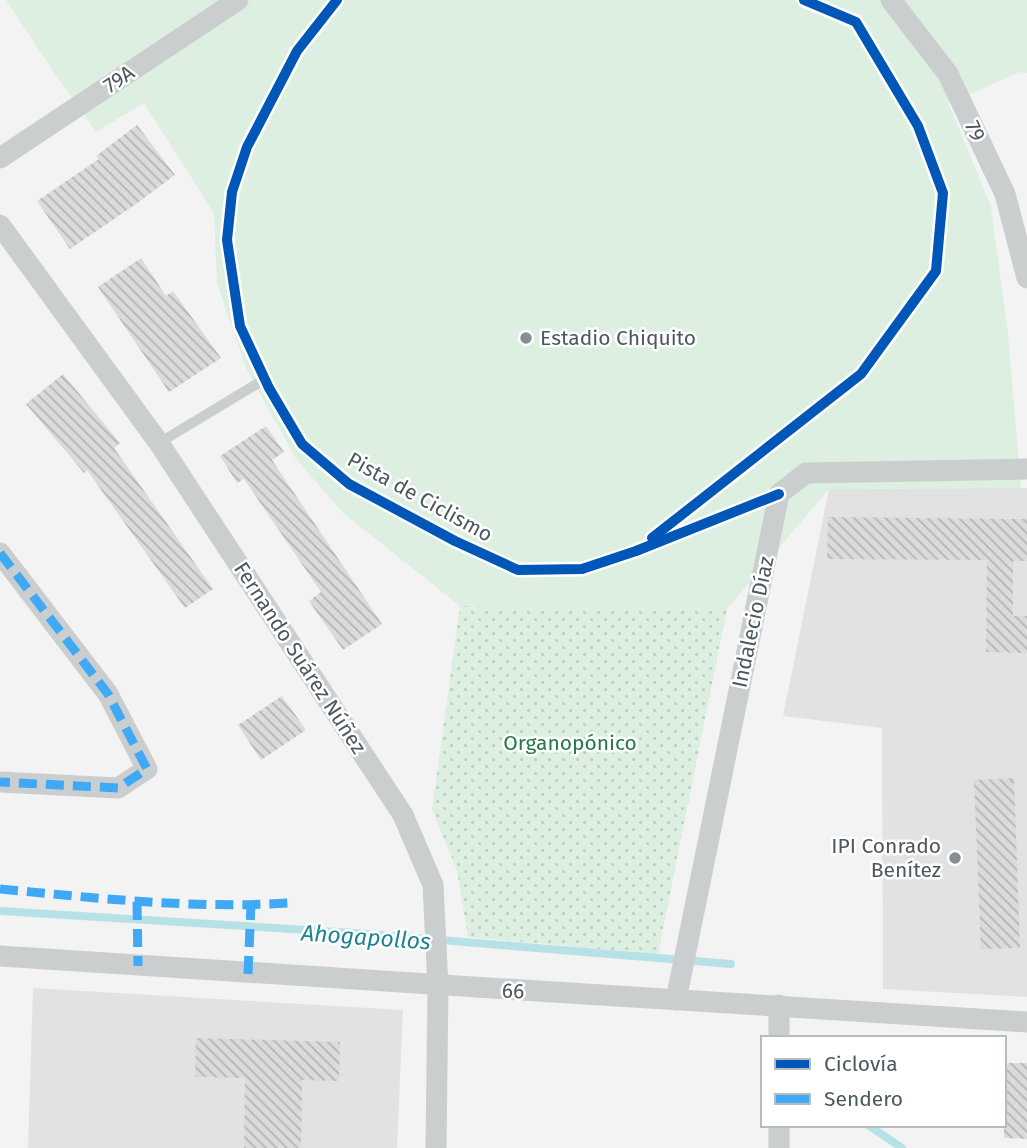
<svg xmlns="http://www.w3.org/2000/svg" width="1027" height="1148" viewBox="0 0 1027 1148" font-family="'Fira Sans',sans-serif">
<defs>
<pattern id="grass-dots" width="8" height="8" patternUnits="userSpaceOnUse" patternTransform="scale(1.75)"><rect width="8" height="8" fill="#dcefe1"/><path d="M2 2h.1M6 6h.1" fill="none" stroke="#becfc3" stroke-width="1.8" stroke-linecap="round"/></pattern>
<pattern id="building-back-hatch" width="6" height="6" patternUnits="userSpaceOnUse" patternTransform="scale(1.75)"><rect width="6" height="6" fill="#dadbdc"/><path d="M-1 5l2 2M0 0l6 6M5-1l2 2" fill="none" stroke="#b3b4b6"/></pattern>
</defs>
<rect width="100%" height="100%" fill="#f4f3f3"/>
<g fill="#e2e2e3">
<path d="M1027,488V997L883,989L882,728L783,716L829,489Z"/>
<path d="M33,988L403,1010L397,1148H28Z"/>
</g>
<path fill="url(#grass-dots)" d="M460,606L727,609L658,954L468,937L457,870L432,810Z"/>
<path fill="#dcefe1" d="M6,0H1027V73L1019,72L949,104L991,207L1008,334L1021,488L829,489L727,609L460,606L342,512L296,459L246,368L217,283L214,213L144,103L96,132L53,71Z"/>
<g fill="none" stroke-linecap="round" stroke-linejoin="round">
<g stroke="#b6e2e7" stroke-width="8">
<path d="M0,911L355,933L731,964"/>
<path d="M868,1125L902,1148"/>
</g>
</g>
<g fill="url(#building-back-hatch)">
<path d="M137,125L175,175L136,204L70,249L37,201L99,159L96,156Z"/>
<path d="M141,258L166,296L173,291L221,358L169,392L98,287Z"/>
<path d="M63,374L120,443L114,448L213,589L185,608L87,470L84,473L26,404Z"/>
<path d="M266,426L284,452L272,460L382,624L343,650L309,601L321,592L244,479L237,483L220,456Z"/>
<path d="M828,517L1027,519V561H1013V616H1027V653L986,652L987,560L827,559Z"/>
<path d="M282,696L306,730L261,760L238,725Z"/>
<path d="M1014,778L1020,948L981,949L974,780Z"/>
<path d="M196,1038L340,1042L339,1081L302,1080L301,1148H244L245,1078L195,1077Z"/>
<path d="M1004,1063H1027V1139L1004,1138Z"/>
</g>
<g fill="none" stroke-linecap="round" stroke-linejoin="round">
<path stroke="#cbcecf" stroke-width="10" d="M159,443L265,379"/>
<g stroke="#cbcecf" stroke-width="21">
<path d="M891,0L948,74L1005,194L1027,278"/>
<path d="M0,158L238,0"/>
<path d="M0,225L159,443L403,815L433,885L438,986L436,1148"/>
<path d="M0,553L108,694L147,769L118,788L0,782"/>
<path d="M0,956C342,981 685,998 1027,1022"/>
<path d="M676,1000L779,494L806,473L1027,469"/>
<path d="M779,1038V1005"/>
<path d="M779,1148V1125"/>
</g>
<g stroke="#3fa9f5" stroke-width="9" stroke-dasharray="18 9" stroke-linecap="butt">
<path d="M0,553L108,694L147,769L118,788L0,782"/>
<path d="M0,889C96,898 192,909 288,903"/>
<path d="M137,902L138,966"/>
<path d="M248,974L251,905"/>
</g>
<g stroke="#fff" stroke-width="15">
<g id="cycleway">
<path d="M337,0L297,51L247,147L232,192L227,240L240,326L269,388L302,444L349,484L455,541L518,570L582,569L636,551L779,494"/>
<path d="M652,538L861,374L936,271L943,193L918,126L856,22L804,0"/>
</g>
</g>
<use href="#cycleway" stroke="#0057b8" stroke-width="10"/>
</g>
<g fill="#878e92" stroke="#fff" stroke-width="2.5">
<circle cx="526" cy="338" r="7"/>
<circle cx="955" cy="858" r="7"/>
</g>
<g text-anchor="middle" stroke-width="5" stroke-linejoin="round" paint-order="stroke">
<g font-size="21" fill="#4c575e" stroke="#fff">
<text transform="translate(119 79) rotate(-34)" y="7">79A</text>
<text transform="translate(975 131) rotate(65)" y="7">79</text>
<text transform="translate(420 497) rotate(29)" y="7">Pista de Ciclismo</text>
<text transform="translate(753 622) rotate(-78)" y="7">Indalecio Díaz</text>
<text transform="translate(300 658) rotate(57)" y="7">Fernando Suárez Núñez</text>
<text transform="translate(513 991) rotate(3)" y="7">66</text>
</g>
<g font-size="21" fill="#4c575e" stroke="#fff" text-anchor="start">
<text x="540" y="345">Estadio Chiquito</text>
<text x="941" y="853" text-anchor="end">IPI Conrado<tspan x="941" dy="24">Benítez</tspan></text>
</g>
<g font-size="21" fill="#257846" stroke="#fff">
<text x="570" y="750">Organopónico</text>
</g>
<g font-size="23" font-style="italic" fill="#1e828f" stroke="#fff">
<text transform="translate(366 937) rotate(4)" y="8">Ahogapollos</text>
</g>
</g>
<rect x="761" y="1036" width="245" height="91" fill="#ffffff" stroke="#b7bcbf" stroke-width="2"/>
<rect x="775" y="1059" width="35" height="10" fill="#0057b8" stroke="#b7bcbf" stroke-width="2"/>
<text x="824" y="1071" font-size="21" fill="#4c575e">Ciclovía</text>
<rect x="775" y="1094" width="35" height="10" fill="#3fa9f5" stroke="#b7bcbf" stroke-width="2"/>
<text x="824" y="1106" font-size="21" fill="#4c575e">Sendero</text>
</svg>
